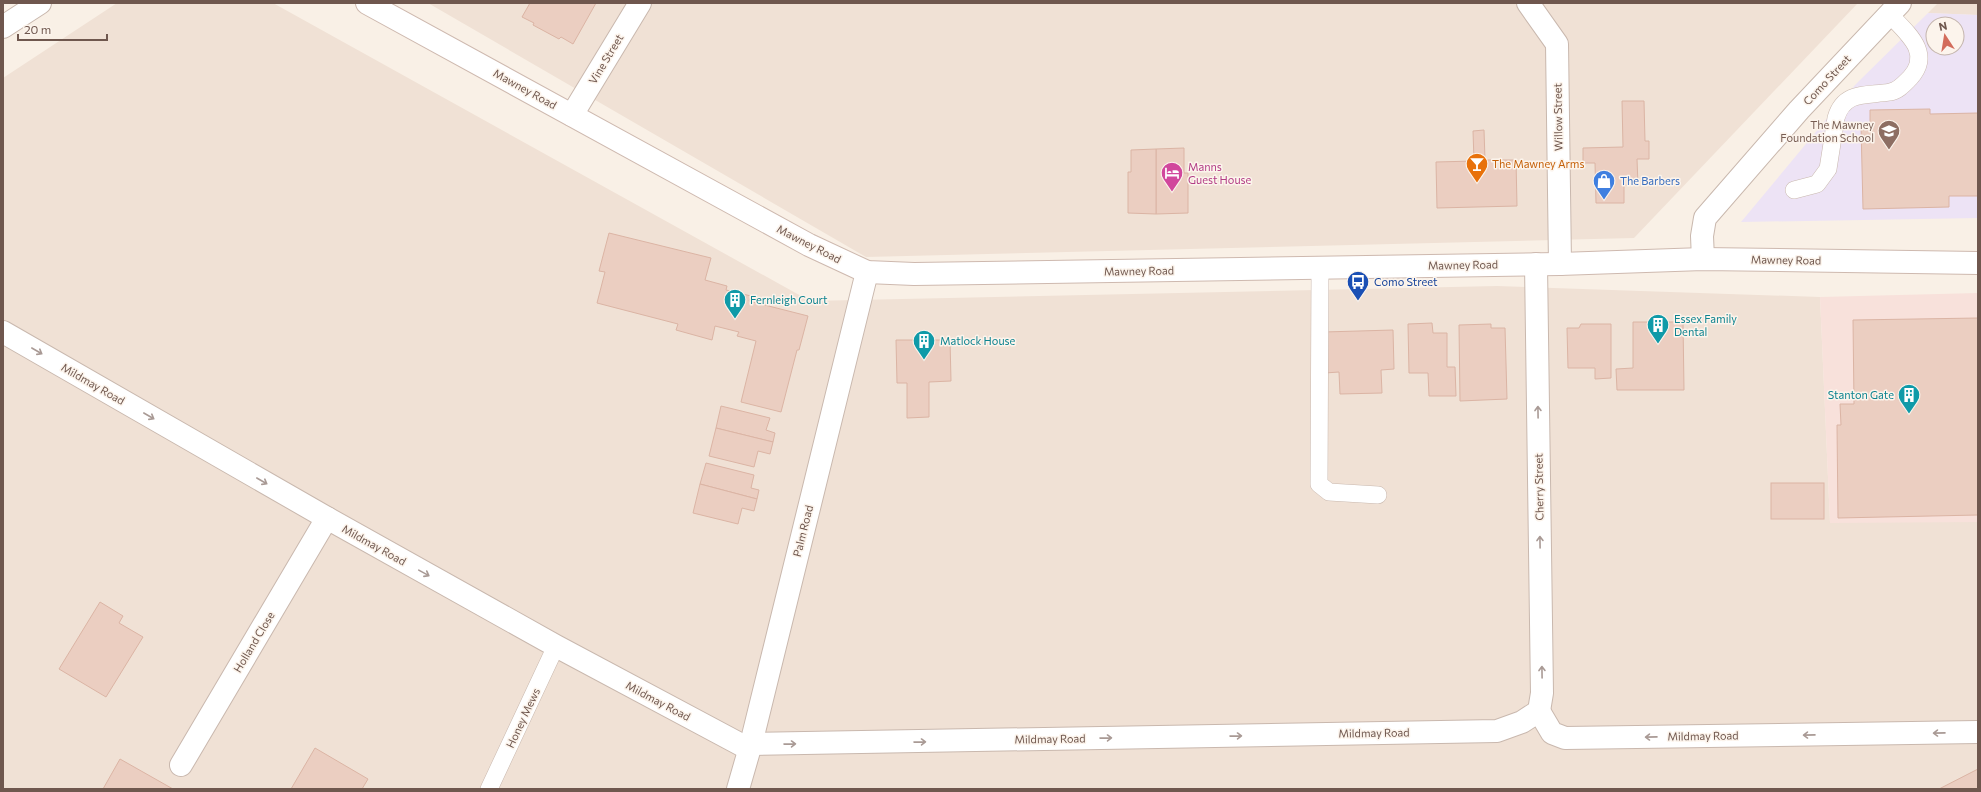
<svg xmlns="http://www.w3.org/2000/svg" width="1981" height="792" viewBox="0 0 1981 792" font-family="Commissioner,sans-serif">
<rect width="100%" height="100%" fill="#f9f0e6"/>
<g fill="#f0e1d5">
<path d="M117,3H273L810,301L1497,286L1820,297L1830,522H1978V789H3V78Z"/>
<path d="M428,3H1858L1634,238L866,257Z"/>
<path d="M1938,3H1978V15L1928,13Z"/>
</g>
<path fill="#f8e1db" d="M1978,293V522L1830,523L1820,297Z"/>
<path fill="#ede3f5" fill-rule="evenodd" d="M1928,13L1978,15V218L1741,222L1855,85ZM1933,24H1957V48H1933Z"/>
<g fill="#ebcec1" stroke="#dbb4a4">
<path d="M530,3H596L573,44L561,37L559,39L533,25L534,23L522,17Z"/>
<path d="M1622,101H1644L1645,141H1649V159H1637L1638,185H1624V203H1596L1595,163H1583V148L1623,147Z"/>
<path d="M1930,109V114L1978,113V196H1949V207L1863,209L1861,126H1870V110Z"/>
<path d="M1484,130L1485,160H1516L1517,206L1437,208L1436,162L1474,161L1473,131Z"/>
<path d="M1184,148V173H1188V213L1156,214V149Z"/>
<path d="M1156,149V214L1128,213V172H1131V150Z"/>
<path d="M609,233L711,258L705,280L727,286L726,290L751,296L749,301L808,316L799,350H797L781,412L741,402L756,341L737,336L739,332L715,326L712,340L676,330L678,324L597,303L605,272L599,271Z"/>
<path d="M1978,318V515L1838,518L1837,425H1841L1840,404H1854L1853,320Z"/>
<path d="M1633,322H1683L1684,390H1617L1616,369L1633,368Z"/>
<path d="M1432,323L1433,333H1447V367H1455L1456,396H1429L1428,373H1409L1408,324Z"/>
<path d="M1491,324V328H1505L1507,399L1460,401L1459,325Z"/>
<path d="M1581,324H1611V378L1595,379V368H1568L1567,328H1579Z"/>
<path d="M1393,330L1394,369L1381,370L1382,393L1340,394L1339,372L1325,373L1324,332Z"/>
<path d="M896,340H950L951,381L929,382V417L907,418V383H897Z"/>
<path d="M721,406L770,418L766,430L775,433L773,442L716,428Z"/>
<path d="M716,428L773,442L770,454L758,451L754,467L709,456Z"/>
<path d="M706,463L754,475L751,488L759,490L757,499L700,484Z"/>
<rect x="1771" y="483" width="53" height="36"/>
<path d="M700,484L757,499L754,511L742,508L738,524L693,513Z"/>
<path d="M100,602L123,616L119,623L143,637L106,697L59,669Z"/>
<path d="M315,748L368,779L362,789H291Z"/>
<path d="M120,759L173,789H103Z"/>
<path d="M1978,769V789H1939Z"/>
</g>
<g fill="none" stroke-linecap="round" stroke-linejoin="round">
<g stroke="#c9b8ae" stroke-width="18">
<g id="lane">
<path d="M1794,190L1817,184L1828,169L1836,118C1844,90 1868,96 1890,92C1898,91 1904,84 1910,78C1933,53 1907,33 1889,14"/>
<path d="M1320,268L1319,484L1329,492L1378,495"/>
<path d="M489,789L556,646"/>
</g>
</g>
<g stroke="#c9b8ae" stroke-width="24">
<g id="street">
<path d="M1528,3L1557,44L1560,264"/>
<path d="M3,27L40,3"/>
<path d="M572,115L640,3"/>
<path d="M1703,259L1702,236L1705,218L1799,110L1900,3"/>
<path d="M1536,264L1542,693L1539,711"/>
<path d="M3,332L327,518L556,646L749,749"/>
<path d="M1539,711L1552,733L1565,738L1978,732"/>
<path d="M751,744L1497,731L1522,722L1539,711"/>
<path d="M181,765L327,518"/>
<path d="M738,789L751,744L867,272"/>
</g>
</g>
<g stroke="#ceb9af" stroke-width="24">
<path id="secondary" d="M367,3L809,245L867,272L914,274L1560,264L1703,259L1978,263"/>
</g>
<use href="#lane" stroke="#fff" stroke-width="17"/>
<use href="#street" stroke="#fff" stroke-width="22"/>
<use href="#secondary" stroke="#fff" stroke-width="22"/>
</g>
<defs><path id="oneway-shaft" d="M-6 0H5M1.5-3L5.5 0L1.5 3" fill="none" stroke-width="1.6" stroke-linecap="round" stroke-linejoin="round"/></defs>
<g stroke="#a99a95">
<use href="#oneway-shaft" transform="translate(37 351) rotate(30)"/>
<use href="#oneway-shaft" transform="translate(1538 412) rotate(-91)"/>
<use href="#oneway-shaft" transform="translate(149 416) rotate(30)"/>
<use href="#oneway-shaft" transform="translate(262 481) rotate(30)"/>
<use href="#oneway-shaft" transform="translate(1540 542) rotate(-91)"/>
<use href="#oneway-shaft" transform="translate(424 573) rotate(29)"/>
<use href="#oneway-shaft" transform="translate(1542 672) rotate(-91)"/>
<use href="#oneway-shaft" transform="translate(1939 733) rotate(179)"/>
<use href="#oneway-shaft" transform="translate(1809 735) rotate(179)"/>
<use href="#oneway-shaft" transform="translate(1236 736) rotate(-1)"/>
<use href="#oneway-shaft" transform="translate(1651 737) rotate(179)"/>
<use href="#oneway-shaft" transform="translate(1106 738) rotate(-1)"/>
<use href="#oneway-shaft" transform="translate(920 742) rotate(-1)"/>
<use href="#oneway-shaft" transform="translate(790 744) rotate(-1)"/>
</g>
<defs>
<g id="school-pin" transform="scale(1.15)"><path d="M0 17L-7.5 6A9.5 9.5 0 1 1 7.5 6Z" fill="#8d6e63" stroke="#fcf4ec"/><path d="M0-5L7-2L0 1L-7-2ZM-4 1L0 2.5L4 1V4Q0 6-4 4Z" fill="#fff"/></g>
<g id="bar-pin" transform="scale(1.15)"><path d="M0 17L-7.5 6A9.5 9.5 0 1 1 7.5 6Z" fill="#e8710a" stroke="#fcf4ec"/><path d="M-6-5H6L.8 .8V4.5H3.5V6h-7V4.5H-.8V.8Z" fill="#fff"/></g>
<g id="hotel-pin" transform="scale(1.15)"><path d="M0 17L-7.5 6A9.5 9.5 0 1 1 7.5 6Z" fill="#d1479c" stroke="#fcf4ec"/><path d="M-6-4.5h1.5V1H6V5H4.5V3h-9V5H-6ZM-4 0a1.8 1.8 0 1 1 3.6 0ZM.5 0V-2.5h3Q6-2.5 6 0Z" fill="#fff"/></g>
<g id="shop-pin" transform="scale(1.15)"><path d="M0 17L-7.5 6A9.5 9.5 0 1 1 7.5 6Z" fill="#3f7fe0" stroke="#fcf4ec"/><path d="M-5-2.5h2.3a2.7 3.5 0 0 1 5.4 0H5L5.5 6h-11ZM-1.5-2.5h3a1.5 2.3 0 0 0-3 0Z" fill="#fff"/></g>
<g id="bus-pin" transform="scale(1.15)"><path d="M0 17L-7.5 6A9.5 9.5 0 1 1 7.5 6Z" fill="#1a4fb4" stroke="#fcf4ec"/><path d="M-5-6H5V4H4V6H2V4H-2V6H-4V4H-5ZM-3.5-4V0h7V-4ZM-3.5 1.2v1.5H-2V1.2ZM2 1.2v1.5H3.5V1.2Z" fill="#fff"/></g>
<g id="building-pin" transform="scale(1.15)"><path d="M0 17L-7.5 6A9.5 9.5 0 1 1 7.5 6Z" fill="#0f9aa8" stroke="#fcf4ec"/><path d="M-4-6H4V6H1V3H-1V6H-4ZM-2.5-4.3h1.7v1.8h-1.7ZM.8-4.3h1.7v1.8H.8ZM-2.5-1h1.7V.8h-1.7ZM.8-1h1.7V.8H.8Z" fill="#fff"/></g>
</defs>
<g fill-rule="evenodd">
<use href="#school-pin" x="1889" y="131"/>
<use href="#bar-pin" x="1477" y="164"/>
<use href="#hotel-pin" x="1172" y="173"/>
<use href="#shop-pin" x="1604" y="181"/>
<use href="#bus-pin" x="1358" y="282"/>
<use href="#building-pin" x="735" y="300"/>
<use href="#building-pin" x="1658" y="325"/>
<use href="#building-pin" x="924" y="341"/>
<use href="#building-pin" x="1909" y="395"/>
</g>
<g text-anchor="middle" stroke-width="3" stroke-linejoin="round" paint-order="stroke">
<g font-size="11" fill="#6f574e" stroke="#fcf4ec">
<text transform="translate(606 59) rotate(-59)" y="4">Vine Street</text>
<text transform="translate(1827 80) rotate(-47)" y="4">Como Street</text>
<text transform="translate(525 89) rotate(29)" y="4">Mawney Road</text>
<text transform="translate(1558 117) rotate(-91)" y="4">Willow Street</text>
<text transform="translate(809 244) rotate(27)" y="4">Mawney Road</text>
<text transform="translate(1786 260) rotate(1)" y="4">Mawney Road</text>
<text transform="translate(1463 265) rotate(-1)" y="4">Mawney Road</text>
<text transform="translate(1139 271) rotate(-1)" y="4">Mawney Road</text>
<text transform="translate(93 384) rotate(30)" y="4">Mildmay Road</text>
<text transform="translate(1539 487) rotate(-91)" y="4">Cherry Street</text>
<text transform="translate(803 531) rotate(-76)" y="4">Palm Road</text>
<text transform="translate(374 545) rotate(29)" y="4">Mildmay Road</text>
<text transform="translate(254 642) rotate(-59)" y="4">Holland Close</text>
<text transform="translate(658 701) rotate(28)" y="4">Mildmay Road</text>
<text transform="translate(523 718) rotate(-65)" y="4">Honey Mews</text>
<text transform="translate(1374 733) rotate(-1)" y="4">Mildmay Road</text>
<text transform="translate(1703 736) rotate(-1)" y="4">Mildmay Road</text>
<text transform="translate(1050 739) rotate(-1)" y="4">Mildmay Road</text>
</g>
<g font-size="11" fill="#785e54" stroke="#fcf4ec" text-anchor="end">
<text x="1874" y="129">The Mawney<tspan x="1874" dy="13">Foundation School</tspan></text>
</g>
<g font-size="11" fill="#c56008" stroke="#fcf4ec" text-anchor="start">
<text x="1492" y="168">The Mawney Arms</text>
</g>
<g font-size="11" fill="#b23c85" stroke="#fcf4ec" text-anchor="start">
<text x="1188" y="171">Manns<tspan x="1188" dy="13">Guest House</tspan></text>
</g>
<g font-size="11" fill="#366cbe" stroke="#fcf4ec" text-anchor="start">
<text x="1620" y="185">The Barbers</text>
</g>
<g font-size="11" fill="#164399" stroke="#fcf4ec" text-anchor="start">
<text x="1374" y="286">Como Street</text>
</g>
<g font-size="11" fill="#0d838f" stroke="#fcf4ec" text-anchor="start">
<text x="750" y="304">Fernleigh Court</text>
<text x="1674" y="323">Essex Family<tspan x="1674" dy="13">Dental</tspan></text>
<text x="940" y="345">Matlock House</text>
<text x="1894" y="399" text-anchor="end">Stanton Gate</text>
</g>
</g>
<rect width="1981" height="792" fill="none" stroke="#6f574e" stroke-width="8"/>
<g transform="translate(1945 36) rotate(348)"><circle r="19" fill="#fcf4ec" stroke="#c4b5ad"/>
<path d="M0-3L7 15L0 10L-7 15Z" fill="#d36c5b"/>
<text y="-6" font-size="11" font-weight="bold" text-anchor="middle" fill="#6f574e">N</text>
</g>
<path d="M18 34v6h89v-6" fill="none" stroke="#6f574e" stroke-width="2"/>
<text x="24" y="34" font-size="12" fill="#6f574e" stroke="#fcf4ec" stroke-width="3" paint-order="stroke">20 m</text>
</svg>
